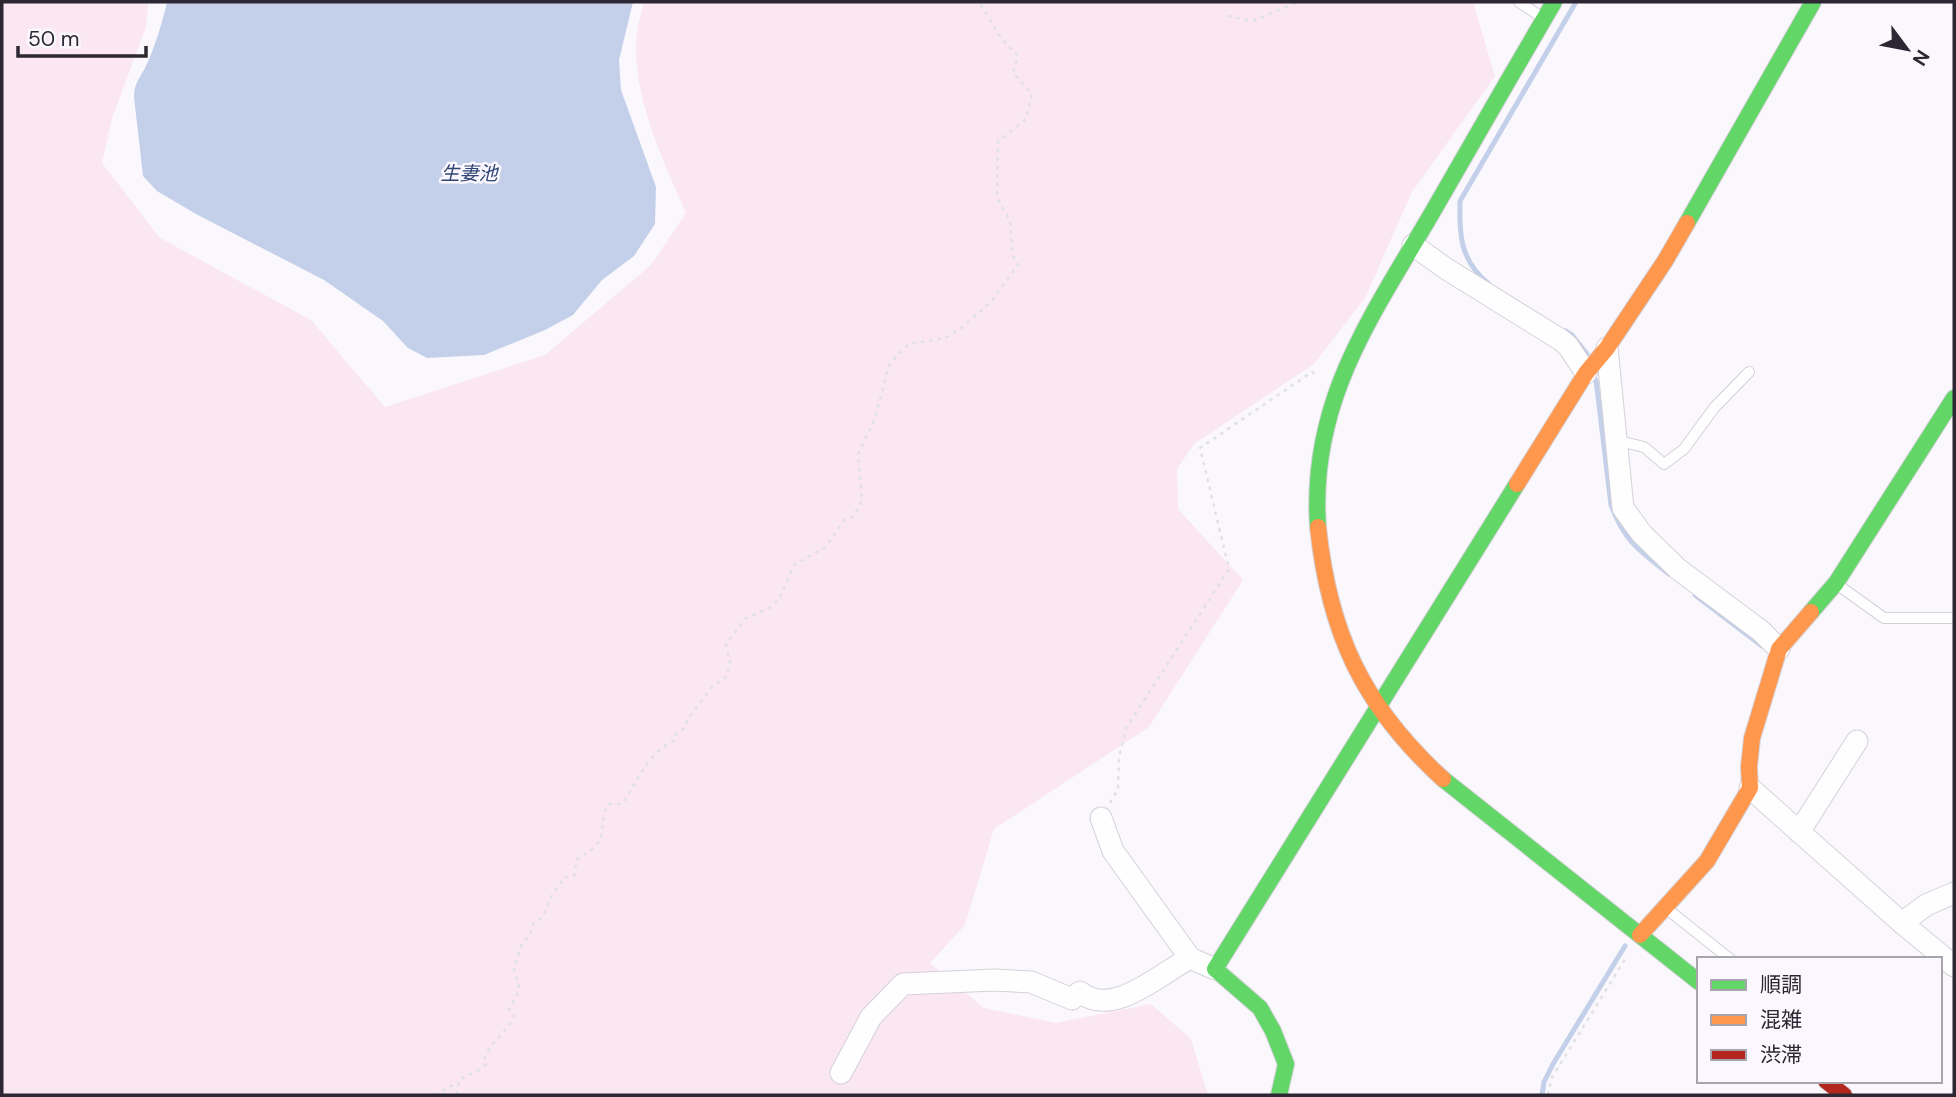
<svg xmlns="http://www.w3.org/2000/svg" width="1956" height="1097" viewBox="0 0 1956 1097" font-family="'DM Sans','Noto Sans JP',sans-serif">
<rect width="100%" height="100%" fill="#faf8fd"/>
<path fill="#fbe7f1" d="M2,2H148L146,27L112,118L102,163L160,238L311,320L385,407L545,355L651,265L686,213C663,160 630,92 637,33C638,23 642,12 644,2H1473L1495,76L1412,192L1365,298L1314,364L1194,444L1177,469L1178,509L1243,580L1149,727L994,829L965,925L930,963L984,1008L1056,1023L1151,1004L1191,1039L1208,1095H2Z"/>
<path fill="#c4d0e9" d="M167,2H633L619,60L621,90L656,187L655,224L634,256L602,280L573,315L545,330L484,355L427,358L408,348L383,321L324,280L196,214L157,191L143,176L134,97C134,83 140,78 146,66C155,46 162,24 167,2Z"/>
<g fill="none" stroke-linecap="round" stroke-linejoin="round">
<g stroke="#c4d0e9" stroke-width="5">
<path d="M1489,284C1460,261 1459,234 1460,201L1576,2"/>
<path d="M1566,331L1572,335L1587,354"/>
<path d="M1596,380L1611,505C1625,542 1639,550 1669,574"/>
<path d="M1695,595L1762,646"/>
<path d="M1542,1095L1544,1082L1553,1064L1625,946"/>
</g>
<g stroke="#d5d1d9" stroke-width="12">
<g id="lane">
<path d="M1519,2L1543,18"/>
<path d="M1615,440L1644,447L1664,464L1684,449L1714,408L1749,372"/>
<path d="M1838,585L1884,618H1954"/>
<path d="M1667,909L1730,959"/>
</g>
</g>
<g stroke="#d5d1d9" stroke-width="23">
<g id="street">
<path d="M1413,245L1445,268L1561,340L1568,346L1586,373"/>
<path d="M1607,348L1623,508L1642,534L1678,569L1761,631L1779,649"/>
<path d="M1750,788L1902,923L1954,966"/>
<path d="M1101,818L1113,851L1190,958"/>
<path d="M1799,832L1857,741"/>
<path d="M1902,923L1926,905L1954,893"/>
<path d="M841,1073L871,1017L903,984L994,980L1031,982L1072,999L1080,992C1112,1019 1161,973 1190,958L1215,969"/>
</g>
</g>
<g stroke="#d5d1d9" stroke-width="18">
<g id="fast">
<path d="M1687,223L1813,2"/>
<path d="M1318,527C1309,401 1372,316 1432,213C1472,143 1513,72 1554,2"/>
<path d="M1811,612L1836,583L1954,398"/>
<path d="M1443,779L1699,982"/>
<path d="M1279,1095L1286,1064L1273,1031L1260,1008L1215,969L1517,484"/>
</g>
</g>
<g stroke="#d5d1d9" stroke-width="18">
<g id="slow">
<path d="M1517,484L1586,373L1607,348L1665,261L1687,223"/>
<path d="M1318,527C1329,633 1363,706 1443,779"/>
<path d="M1640,935L1707,861L1750,788L1749,767L1752,738L1779,649L1811,612"/>
</g>
</g>
<g stroke="#d5d1d9" stroke-width="18">
<path id="jam" d="M1826,1081L1844,1095"/>
</g>
<g stroke="#e1e1e3" stroke-width="2.5" stroke-dasharray="3.5 5" stroke-linecap="butt">
<path d="M1228,16L1253,21L1298,2"/>
<path d="M1110,803L1118,789L1119,758L1126,728L1229,569L1200,448L1312,372L1316,375"/>
<path d="M435,1095L458,1082"/>
<path d="M457,1095C459,1068 470,1081 486,1064L484,1060C489,1042 507,1034 514,1015L509,1009L517,995L519,986L514,969L521,946L531,932L532,925L544,916C547,902 555,889 565,877L574,876L577,859C584,854 592,851 597,844C607,831 598,819 609,804H622C638,781 647,754 673,741L674,736L685,728L687,720L712,687L727,676L730,663L726,644L745,619L769,608L779,599L794,565L826,547L844,520L854,516L862,500L858,454L874,421L890,363L909,344L945,338L960,329L990,303L1018,265L1013,256L1010,221L997,198L998,142L1026,119L1032,94L1013,73L1018,56L1002,39L979,2"/>
<path d="M1548,1095L1551,1079L1627,956"/>
</g>
<use href="#lane" stroke="#fefeff" stroke-width="10"/>
<use href="#street" stroke="#fefeff" stroke-width="21"/>
<use href="#fast" stroke="#63d668" stroke-width="16"/>
<use href="#slow" stroke="#ff974d" stroke-width="16"/>
<use href="#jam" stroke="#b3261e" stroke-width="16"/>
</g>
<g text-anchor="middle" stroke-width="5" stroke-linejoin="round" paint-order="stroke">
<g font-size="19" font-style="italic" fill="#314674" stroke="#faf7fe">
<text x="469" y="180">生妻池</text>
</g>
</g>
<rect width="1956" height="1097" fill="none" stroke="#2d2733" stroke-width="7"/>
<rect x="1697" y="957" width="245" height="126" fill="#faf7fe" stroke="#a8a4ad" stroke-width="2"/>
<rect x="1711" y="980" width="35" height="10" fill="#63d668" stroke="#a8a4ad" stroke-width="2"/>
<text x="1760" y="992" font-size="21" fill="#2d2733">順調</text>
<rect x="1711" y="1015" width="35" height="10" fill="#ff974d" stroke="#a8a4ad" stroke-width="2"/>
<text x="1760" y="1027" font-size="21" fill="#2d2733">混雑</text>
<rect x="1711" y="1050" width="35" height="10" fill="#b3261e" stroke="#a8a4ad" stroke-width="2"/>
<text x="1760" y="1062" font-size="21" fill="#2d2733">渋滞</text>
<g transform="translate(1907 49) rotate(122)" stroke="#faf7fe" stroke-width="5" paint-order="stroke">
<path d="M0-5L12 26L0 18L-12 26Z" fill="#2d2733"/>
<text y="-10" font-size="19" font-weight="bold" text-anchor="middle" fill="#2d2733">N</text>
</g>
<path d="M18 46v10h128v-10" fill="none" stroke="#2d2733" stroke-width="3.5"/>
<text x="28" y="46" font-size="21" fill="#2d2733" stroke="#faf7fe" stroke-width="5" paint-order="stroke">50 m</text>
</svg>
